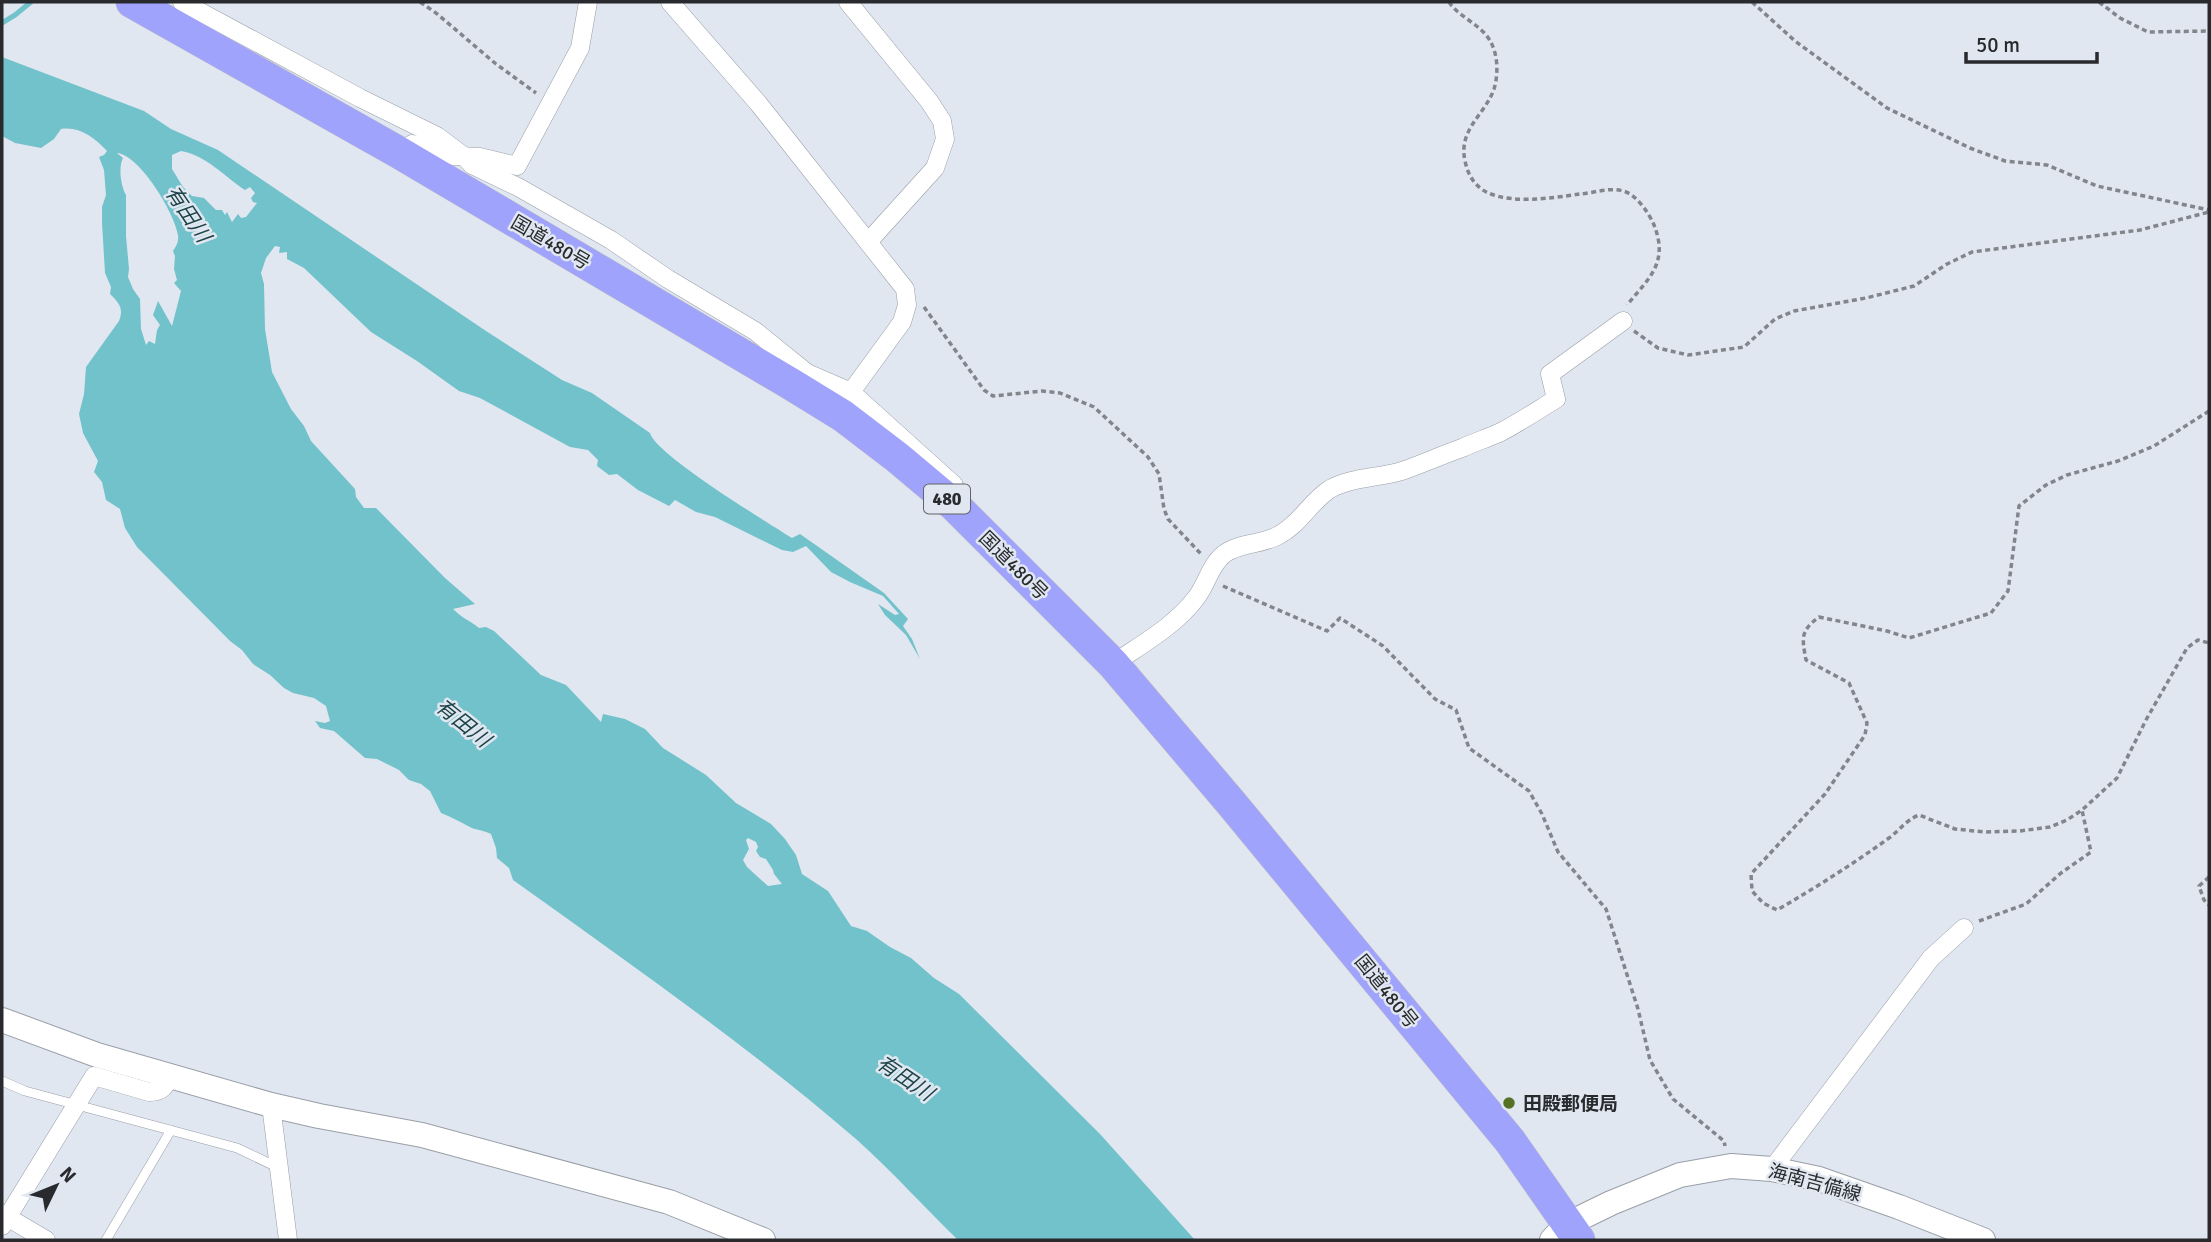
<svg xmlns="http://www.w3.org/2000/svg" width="2211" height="1242" viewBox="0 0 2211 1242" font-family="Signika,'Noto Sans JP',sans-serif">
<rect width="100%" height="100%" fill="#e1e7f0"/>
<path fill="#72c2cb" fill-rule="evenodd" d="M2,57L144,111L171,129L218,150L486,331L562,380L592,393L650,433C656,455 767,522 792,538L800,534L884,593L908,619L903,626L912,639L920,659L906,635L885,615L878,604L895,615L899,614L883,596L850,582L831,572L806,546L793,552L782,550L715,517L696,512L675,500L669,506L638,490L617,474L609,475L597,466L598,460L588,450L570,447L480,398L459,391L417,361L371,332L304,268L287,259V252L279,253L280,247L275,246L266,258L261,273L264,284L265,329L272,372L291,409L304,426L311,441L355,489L356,497L364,508H376L445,578L475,604L453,609C463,619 469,620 479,628L486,627L494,631L541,675L566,685L601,722L603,714L625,719L645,729L663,748L706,775L736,803L771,824L785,839L796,855L802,874L828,891L851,926L867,931L890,947L911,958L934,978L959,994L1100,1134L1195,1240H958C924,1207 892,1171 856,1139C748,1046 629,963 513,880L509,868L497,858L496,848L491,834C484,830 474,830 468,826C459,821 451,817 441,813L430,791L421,784L409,780L399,770L377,759L365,758L334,731L320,728L315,721L325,723L330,721L326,706L314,698L293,693L284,688L270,675L253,664L242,650L230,641L137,547L125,528L120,509L106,500L102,482L94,472L98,461L83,433L79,414L84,394L86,367L119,321C124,308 119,303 110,294L111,287L105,273L102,223V207L106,195L104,170L99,157L104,155L107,151C95,138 79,126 61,129L54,139L41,148L15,143L2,136ZM181,151C206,155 225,177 245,190L250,187L255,193L251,198L253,202L257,203L246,217L241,218L238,214L232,222L227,212L225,215L222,210H216L204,198L192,196L183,187L172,169V155ZM117,153C140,155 175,214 178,235C179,242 176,246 173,251L175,256L174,269L177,280L174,283L181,291L172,326L158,301L153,315L160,325L157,330L155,344L149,341L146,345L141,329L140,299L133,289L128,277L129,269L126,236V195C121,186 118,168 123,158ZM748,838L756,842L758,847L756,851L760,857L766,859L773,870L774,874L782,884L768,886L747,867L743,860L749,849L746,840Z"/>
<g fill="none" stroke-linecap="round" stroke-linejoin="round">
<path stroke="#72c2cb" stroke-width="5" d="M2,23L15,15L31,2"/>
<g stroke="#999fa7" stroke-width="10">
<g id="lane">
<path d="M2,1081L25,1091L237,1148L279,1168"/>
<path d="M106,1240L171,1130"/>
</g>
</g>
<g stroke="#999fa7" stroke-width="19">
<g id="street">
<path d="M182,2L360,98L437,136L465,157L472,165L518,187L611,240L668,279L755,331L807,373"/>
<path d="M670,2L758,103L905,289L907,305L902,322L851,392L807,373L797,380"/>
<path d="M848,2L929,101L942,121L945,139L935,168L868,242"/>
<path d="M398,152L412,144L454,156L480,157L517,166L580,48L588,2"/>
<path d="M851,392L954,485V493"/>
<path d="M1113,664C1142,644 1175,626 1196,598C1207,584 1210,565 1224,554C1240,542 1263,545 1279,535C1300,524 1310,502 1330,489C1352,477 1379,478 1402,471C1422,464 1442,455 1462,448C1475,442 1488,438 1501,432C1520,422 1538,410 1556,399L1550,374L1623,321"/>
<path d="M271,1105L288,1240"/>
<path d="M1772,1169L1931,958L1964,928"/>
<path d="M2,1214L46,1240"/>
<path d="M2,1226L94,1076L149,1092C162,1092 165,1087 170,1076"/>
</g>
</g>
<g stroke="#999fa7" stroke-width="26">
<g id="secondary">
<path d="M2,1020L97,1055L271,1105L319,1116L422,1135L669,1202L763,1240"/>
<path d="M1552,1240L1566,1225L1611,1203L1680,1175L1731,1166L1772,1169L1819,1179L1899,1207L1983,1240"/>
</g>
</g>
<g stroke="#c3c3c4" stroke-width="33">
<path id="highway" d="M132,2L398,152L791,384L843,416L898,458L954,505L1113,664L1232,804L1510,1141L1579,1240"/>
</g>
<g stroke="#82868c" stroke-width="3.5" stroke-dasharray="5 3.5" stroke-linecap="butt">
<path d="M420,2L436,13L496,64L536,93"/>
<path d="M1449,2C1460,19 1485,25 1493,47C1498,59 1498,76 1494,89C1485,115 1458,129 1465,161C1467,170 1470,178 1477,185C1497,207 1553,198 1580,194C1594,193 1609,187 1623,191C1636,194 1649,213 1654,225C1669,263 1649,278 1627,305"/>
<path d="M1752,2L1795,41L1887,108L1970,148L2005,161L2047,165L2097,186L2209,210"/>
<path d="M2099,2L2120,18L2148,32L2209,31"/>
<path d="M924,307L984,390L993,396L1042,391L1060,393L1094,407L1148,457L1159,474L1164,509L1168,519L1201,554"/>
<path d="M1634,331L1658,348L1688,355L1744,347L1775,319L1794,311L1866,298L1914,286L1947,264L1972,252L2140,230L2209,212"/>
<path d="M2209,411L2154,446L2118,461L2067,475L2046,485L2019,506L2008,591L1991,613L1909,638L1887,631L1819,617C1800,631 1802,638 1806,660L1849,683L1867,723L1865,735L1825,794L1751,874L1752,891L1763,903L1777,910C1815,888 1853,864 1889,838C1900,830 1906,820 1919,815L1955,829L1984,832L2020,831L2050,827L2067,820L2082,810L2117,778L2146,720L2187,648L2198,640L2209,643"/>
<path d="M1223,586L1327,631L1340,618L1383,646L1435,699L1456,710L1469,748L1529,791L1542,814L1558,852L1606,909L1638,1009L1650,1060L1673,1099L1724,1141L1725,1146"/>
<path d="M2209,877L2199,886L2204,900L2209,905"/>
<path d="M1979,921L2026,904L2061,873L2091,852L2082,810"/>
</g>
<use href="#lane" stroke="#fff" stroke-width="9"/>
<use href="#street" stroke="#fff" stroke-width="18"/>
<use href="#secondary" stroke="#fff" stroke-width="24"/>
<use href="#highway" stroke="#a0a3fb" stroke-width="32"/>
</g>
<circle fill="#547126" stroke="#e1e7f0" stroke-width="2.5" cx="1509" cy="1103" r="7"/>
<g text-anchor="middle" stroke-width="5" stroke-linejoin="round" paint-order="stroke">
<rect fill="#e1e7f0" stroke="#606368" stroke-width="2" x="924" y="484.5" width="46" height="29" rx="5"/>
<g font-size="18" font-weight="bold" fill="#282a2d">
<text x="947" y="505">480</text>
</g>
<g font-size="19" fill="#282a2d" stroke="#e1e7f0">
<text transform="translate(551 242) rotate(30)" y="7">国道480号</text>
<text transform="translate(1014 565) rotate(45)" y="7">国道480号</text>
<text transform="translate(1387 991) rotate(51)" y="7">国道480号</text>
<text transform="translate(1815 1182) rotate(15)" y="7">海南吉備線</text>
</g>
<g font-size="19" font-weight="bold" fill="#282a2d" stroke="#e1e7f0" text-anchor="start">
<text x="1523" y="1110">田殿郵便局</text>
</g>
<g font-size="21" font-style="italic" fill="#1d4448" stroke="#e1e7f0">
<text transform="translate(188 214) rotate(56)" y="7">有田川</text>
<text transform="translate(463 723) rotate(39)" y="7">有田川</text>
<text transform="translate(905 1078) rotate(34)" y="7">有田川</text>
</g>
</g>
<rect width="2211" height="1242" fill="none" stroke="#282a2d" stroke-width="7"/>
<g transform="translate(56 1186) rotate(47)" stroke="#e1e7f0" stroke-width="5" paint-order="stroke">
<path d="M0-5L12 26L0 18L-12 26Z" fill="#282a2d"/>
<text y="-10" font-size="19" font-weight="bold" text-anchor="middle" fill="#282a2d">N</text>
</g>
<path d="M1966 52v10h131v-10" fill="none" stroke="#282a2d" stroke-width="3.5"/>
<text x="1976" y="52" font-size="21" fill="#282a2d" stroke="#e1e7f0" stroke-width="5" paint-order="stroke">50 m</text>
</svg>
